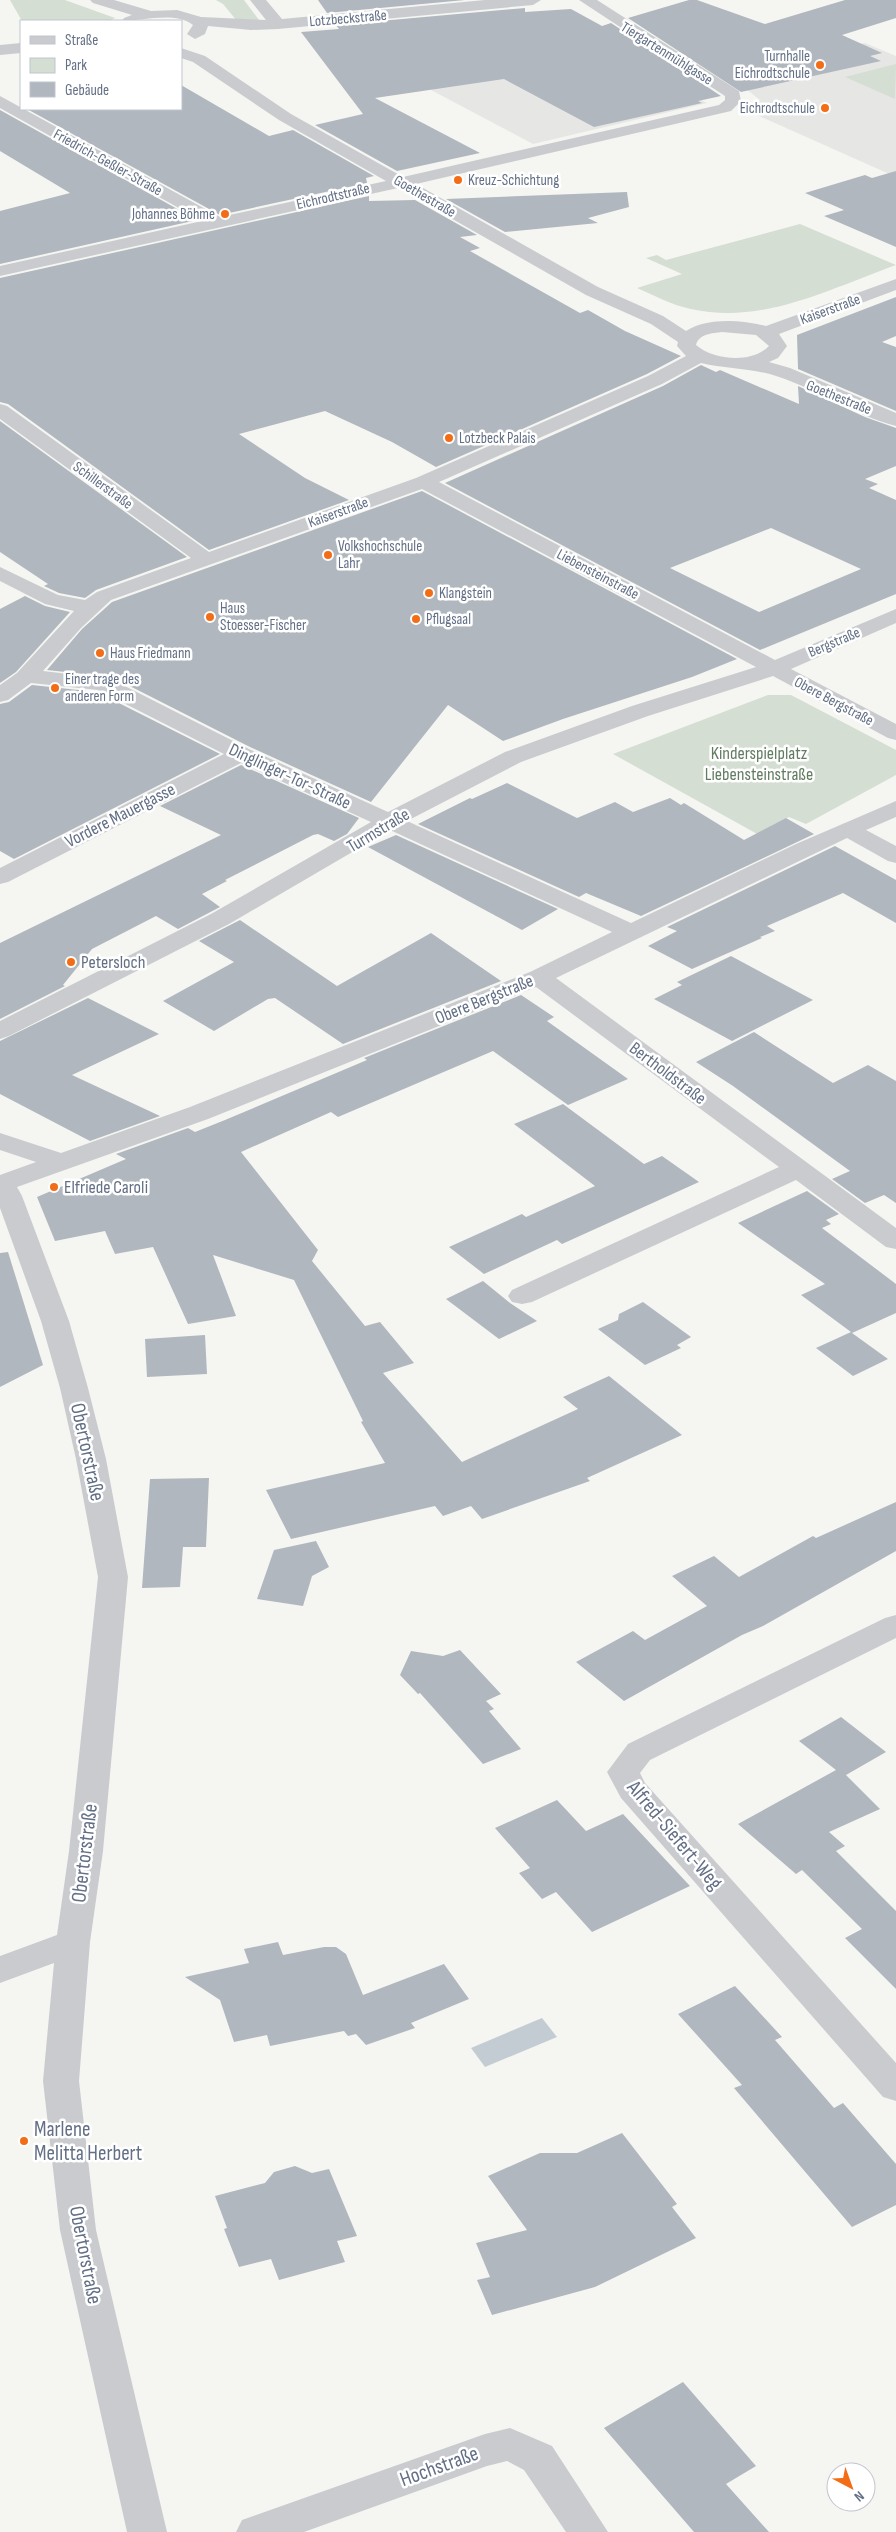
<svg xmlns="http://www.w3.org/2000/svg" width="896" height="2532" viewBox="0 0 896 2532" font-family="'Sofia Sans Condensed',sans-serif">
<rect width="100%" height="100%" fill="#f5f6f1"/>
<g fill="#e6e6e5">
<path d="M521,43L662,79L707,103L533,144L431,90Z"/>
<path d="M865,43L896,56V177L748,111L758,106L760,100L722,70Z"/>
</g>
<g fill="#d5ded2">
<path d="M10,0H65L115,18L109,21H22Z"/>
<path d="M216,0H244L259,20L237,21L223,4Z"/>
<path d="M896,64L895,99L845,77Z"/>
<path d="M800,224L896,265C829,289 763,325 691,309C672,305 655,296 637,288L682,274L646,258L657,255L666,260Z"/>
<path d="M768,695H791L896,750V775L806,824L789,817L771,826L770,841L613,754Z"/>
</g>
<path fill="#c4ccd3" d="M542,2018L557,2037L485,2067L471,2048Z"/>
<g fill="#b1b7be" fill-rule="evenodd">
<path d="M318,0H465L327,13Z"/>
<path d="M689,0H697L765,24L845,0H896V18L842,35L882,53L870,56L881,61L741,92L628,18Z"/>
<path d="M525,8V12L571,9L602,26L611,23L721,96L698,101L702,103L594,127L504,79L375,98L480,153L397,171L315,125L363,114L301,32L339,29L336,25Z"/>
<path d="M181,85L269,136L293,130L374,176L366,178L367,183L220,215L27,109H181Z"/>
<path d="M0,110L197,220L0,264V211L70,193L0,151Z"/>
<path d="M896,171V247L824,216L844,210L805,193L865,175L872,178Z"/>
<path d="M627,192L629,207L588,218L598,223L505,232L446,199Z"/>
<path d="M369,196V201L415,200L477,235L460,237L480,248L470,251L580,313L588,310L625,331L681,356L647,374L436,467L392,442L325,411L239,434L305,478L349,500L209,550L8,404L0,402V278Z"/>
<path d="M896,297V336L882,342L896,347V411L798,369L797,335Z"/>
<path d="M701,365L716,372L720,370L799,404L798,386L865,417L896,428V466L865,479L878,484L869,488L896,500V594L760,650L445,483L663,386ZM771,528L861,569L759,612L670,568Z"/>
<path d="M0,421L187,557L96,590L85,598L59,593L44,586L48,584L0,552Z"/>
<path d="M422,491L737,659L692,677L563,719L503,741L448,705L371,802L250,747L112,677L47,670L82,629L112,602Z"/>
<path d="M25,596L45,606L70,612L16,672L0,683V609Z"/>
<path d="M32,685L97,692L220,754L14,859L0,851V704L9,702Z"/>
<path d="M241,765L359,818L347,834L334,841L318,834L313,835L225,880L227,881L202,894L220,907L178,929L156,916L92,949L63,985L65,986L0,1019V943L221,835L160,806Z"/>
<path d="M507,783L577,818L615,802L633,812L670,798L681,805L684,803L744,840L786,818L814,834L641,916L586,893L579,897L418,824L470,798L472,799Z"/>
<path d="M396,835L558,909L522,930L368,847Z"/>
<path d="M835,846L896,880V923L843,893L767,926L775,931L760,937L762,938L692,969L648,946L677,931L667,927Z"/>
<path d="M240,920L337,986L431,933L501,981L343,1044L275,998L268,999L214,1031L163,1001L234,962L199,941Z"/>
<path d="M731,956L813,1000L732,1041L654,999L682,985L677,982Z"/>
<path d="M521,995L554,1017L547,1021L628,1079L568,1105L493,1051L338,1117L331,1112L241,1152L318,1250L312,1261L365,1326L380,1322L414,1363L383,1373L462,1462L578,1409L563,1397L609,1376L682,1435L587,1478L590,1481L482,1519L471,1506L443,1516L435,1506L291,1539L266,1490L385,1463L361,1422L363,1421L294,1280L213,1255L236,1316L188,1324L153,1247L115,1254L105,1231L55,1241L37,1197L126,1159L116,1154L188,1128L195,1132L225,1120L367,1060L364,1058Z"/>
<path d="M88,998L159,1034L72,1075L160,1116L90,1141L0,1094V1041Z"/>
<path d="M754,1032L833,1083L868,1065L896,1081V1203L884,1195L865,1203L832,1179L850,1171L733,1086L696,1062Z"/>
<path d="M563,1104L644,1164L662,1156L699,1182L562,1244L557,1240L484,1274L449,1247L522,1214L526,1217L595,1186L514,1124Z"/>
<path d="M807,1191L839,1214L826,1220L831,1224L822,1228L896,1284V1313L852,1333L888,1359L853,1376L816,1348L851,1332L801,1295L825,1284L738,1223Z"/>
<path d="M8,1252L43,1365L0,1387V1253Z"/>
<path d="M483,1281L510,1303L537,1321L499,1339L446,1299Z"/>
<path d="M643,1302L691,1337L677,1345L681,1348L645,1365L598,1329L618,1320L619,1314Z"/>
<path d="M205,1335L207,1374L147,1377L145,1339Z"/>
<path d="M209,1478L206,1547H183L180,1587L142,1588L150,1479Z"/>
<path d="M896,1502V1551L763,1626L742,1635L624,1701L576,1662L633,1631L645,1640L707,1606L672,1576L714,1556L739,1577L813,1536L816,1538Z"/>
<path d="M316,1541L329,1567L312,1576L303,1606L257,1599L274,1550Z"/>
<path d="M460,1650L501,1694L486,1701L494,1709L489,1711L521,1749L483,1764L420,1693L418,1694L400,1675L411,1651L443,1656Z"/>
<path d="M841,1717L886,1752L846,1775L880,1809L829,1832L845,1846L836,1851L896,1911V1989L845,1938L862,1929L802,1870L796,1874L738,1824L836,1770L799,1741Z"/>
<path d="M557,1800L586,1831L623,1814L690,1886L592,1932L556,1892L542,1899L519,1873L530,1868L495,1828Z"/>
<path d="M278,1942L283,1955L324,1947H336L346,1954L363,1995L444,1964L469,1999L411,2023L415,2028L366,2045L356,2034L348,2036L344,2031L270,2046L267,2035L234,2042L220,2000L185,1977L249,1963L244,1949Z"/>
<path d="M735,1986L782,2037L775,2040L834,2108L843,2103L896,2164V2205L852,2227L734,2088L742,2085L678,2014Z"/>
<path d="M622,2133L677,2204L672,2207L696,2238L595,2287L492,2315L477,2280L490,2277L476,2243L527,2230L488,2176L540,2153H577Z"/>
<path d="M295,2166L312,2173L329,2169L357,2236L337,2241L345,2262L279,2280L271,2259L239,2267L224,2229L227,2228L215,2196L265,2183L274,2172Z"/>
<path d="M683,2382L756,2466L726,2484L769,2532H694L604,2428Z"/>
</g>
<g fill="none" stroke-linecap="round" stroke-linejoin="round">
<g fill="#c9cbcf" fill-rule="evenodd">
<path d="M90,0H114L151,11L177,10L201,17L266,20L250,0H266L282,19L485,0H541L533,5L278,29L251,30L208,26L205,34L195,39L187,34L193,25C175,11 143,21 122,21L124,18L132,15L93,3Z"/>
<path d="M579,0H597L739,91L741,101L731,111L416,184L598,287L663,316L686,331C708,317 742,320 766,326L896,279V290L779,334L787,346L778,358L769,362L790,368L896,413V426C854,415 817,389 776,376C751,368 726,369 701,363L662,384L439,482L775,660L896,609V623L791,669L896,724V740L888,738L773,676L648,716L521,762L407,821L631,923L796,844L896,801V817L866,830L896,846V863L888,861L847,838L556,978L896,1228V1249L886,1247L796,1180L532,1302L522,1304L512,1302L508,1296L512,1290L779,1167L536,987L208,1119L17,1187L22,1196L69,1321L88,1388L106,1459L128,1577L103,1851L90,1942L79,2081L96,2230L167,2532H127L60,2230L43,2081L54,1963L0,1983V1956L57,1935L69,1851L98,1577L76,1459L60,1388L41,1321L0,1208V1175L36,1162L0,1150V1133L61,1153L190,1107L530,972L612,932L390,830L229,924L9,1036L0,1039V1021L211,914L371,822L241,763L8,882L0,884V868L224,754L98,690L31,683L8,700L0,702V685L17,673L74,611L45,604L0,581V567L58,595L85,600L97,592L191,558L0,419V404L7,406L209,552L416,478L648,376L686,356L677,346L678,342L651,324L586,295L398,188L0,276V266L202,221L0,108V96L220,217L386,181L279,120L193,62L181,58V48L205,56L291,114L403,177L719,105L725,100V96ZM722,332L756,335L769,346C752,364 713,360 696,345C699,334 712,333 722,332ZM422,489L756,667L632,706L505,752L388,812L249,749L111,679L43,671L81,628L111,600Z"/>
<path d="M21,43V53L0,55V45Z"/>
<path d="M896,1615V1638L650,1760L640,1773L645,1783L896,2063V2101L883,2097L621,1798L607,1772L628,1744L885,1618Z"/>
<path d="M510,2428L552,2446L608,2532H566L524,2470L507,2461L487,2466L304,2532H236L242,2520L485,2434Z"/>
</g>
</g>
<g fill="#f26d15" stroke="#fff" stroke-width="2">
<circle cx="820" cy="65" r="5"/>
<circle cx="825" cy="108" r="5"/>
<circle cx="458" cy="180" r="5"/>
<circle cx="225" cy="214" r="5"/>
<circle cx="449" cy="438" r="5"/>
<circle cx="328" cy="555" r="5"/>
<circle cx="429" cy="593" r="5"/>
<circle cx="210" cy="617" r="5"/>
<circle cx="416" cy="619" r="5"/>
<circle cx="100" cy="653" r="5"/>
<circle cx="55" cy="688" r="5"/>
<circle cx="71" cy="962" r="5"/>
<circle cx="54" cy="1187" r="5"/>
<circle cx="24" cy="2141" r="5"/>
</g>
<g text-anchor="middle" stroke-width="5" stroke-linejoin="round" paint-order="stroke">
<g font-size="15" fill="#626f85" stroke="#fff">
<text transform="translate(348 18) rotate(-5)" y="5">Lotzbeckstraße</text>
<text transform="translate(667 53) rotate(32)" y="5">Tiergartenmühlgasse</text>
<text transform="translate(108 162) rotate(29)" y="5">Friedrich-Geßler-Straße</text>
<text transform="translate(333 196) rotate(-13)" y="5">Eichrodtstraße</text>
<text transform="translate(425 196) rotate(30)" y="5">Goethestraße</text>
<text transform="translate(830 309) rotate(-20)" y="5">Kaiserstraße</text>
<text transform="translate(839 397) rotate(22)" y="5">Goethestraße</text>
<text transform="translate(103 485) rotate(36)" y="5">Schillerstraße</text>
<text transform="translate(338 512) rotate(-20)" y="5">Kaiserstraße</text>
<text transform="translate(598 574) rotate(28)" y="5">Liebensteinstraße</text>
<text transform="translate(834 642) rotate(-23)" y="5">Bergstraße</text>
<text transform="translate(834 701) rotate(28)" y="5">Obere Bergstraße</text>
</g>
<g font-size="15" fill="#626f85" stroke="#fff" text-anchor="start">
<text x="810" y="61" text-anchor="end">Turnhalle<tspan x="810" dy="17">Eichrodtschule</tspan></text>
<text x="815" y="113" text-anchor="end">Eichrodtschule</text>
<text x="468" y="185">Kreuz-Schichtung</text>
<text x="215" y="219" text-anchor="end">Johannes Böhme</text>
<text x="459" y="443">Lotzbeck Palais</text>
<text x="338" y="551">Volkshochschule<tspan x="338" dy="17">Lahr</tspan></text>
<text x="439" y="598">Klangstein</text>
<text x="220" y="613">Haus<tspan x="220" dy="17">Stoesser-Fischer</tspan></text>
<text x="426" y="624">Pflugsaal</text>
<text x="110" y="658">Haus Friedmann</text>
<text x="65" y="684">Einer trage des<tspan x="65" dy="17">anderen Form</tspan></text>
</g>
<g font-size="18" fill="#627c61" stroke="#fff">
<text x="759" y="759">Kinderspielplatz<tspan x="759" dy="21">Liebensteinstraße</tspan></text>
</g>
<g font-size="18" fill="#626f85" stroke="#fff">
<text transform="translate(290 776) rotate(25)" y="6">Dinglinger-Tor-Straße</text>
<text transform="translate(120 815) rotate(-27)" y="6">Vordere Mauergasse</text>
<text transform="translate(378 830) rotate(-31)" y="6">Turmstraße</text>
<text transform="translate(484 999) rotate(-22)" y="6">Obere Bergstraße</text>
<text transform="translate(668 1073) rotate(37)" y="6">Bertholdstraße</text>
</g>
<g font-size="18" fill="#626f85" stroke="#fff" text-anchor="start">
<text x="81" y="968">Petersloch</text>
<text x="64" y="1193">Elfriede Caroli</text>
</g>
<g font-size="21" fill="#626f85" stroke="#fff">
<text transform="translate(88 1452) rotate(78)" y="7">Obertorstraße</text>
<text transform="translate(675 1835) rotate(50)" y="7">Alfred-Siefert-Weg</text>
<text transform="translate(84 1853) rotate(-83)" y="7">Obertorstraße</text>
<text transform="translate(86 2255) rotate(79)" y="7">Obertorstraße</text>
<text transform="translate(439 2466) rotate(-20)" y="7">Hochstraße</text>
</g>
<g font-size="21" fill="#626f85" stroke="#fff" text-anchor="start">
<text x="34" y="2136">Marlene<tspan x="34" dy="24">Melitta Herbert</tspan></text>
</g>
</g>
<rect x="20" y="20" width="162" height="90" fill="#ffffff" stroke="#c0c5ce"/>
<rect x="30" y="36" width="25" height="8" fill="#c9cbcf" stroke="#c0c5ce"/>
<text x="65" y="45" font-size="15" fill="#626f85">Straße</text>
<rect x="30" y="58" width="25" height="15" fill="#d5ded2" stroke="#c0c5ce"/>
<text x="65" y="70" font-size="15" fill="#626f85">Park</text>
<rect x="30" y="82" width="25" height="15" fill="#b1b7be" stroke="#c0c5ce"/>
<text x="65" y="95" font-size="15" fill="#626f85">Gebäude</text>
<g transform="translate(851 2487) rotate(139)"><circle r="24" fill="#ffffff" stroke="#c0c5ce"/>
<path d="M0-4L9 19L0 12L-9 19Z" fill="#f26d15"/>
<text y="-8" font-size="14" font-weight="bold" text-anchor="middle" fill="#626f85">N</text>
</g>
</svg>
